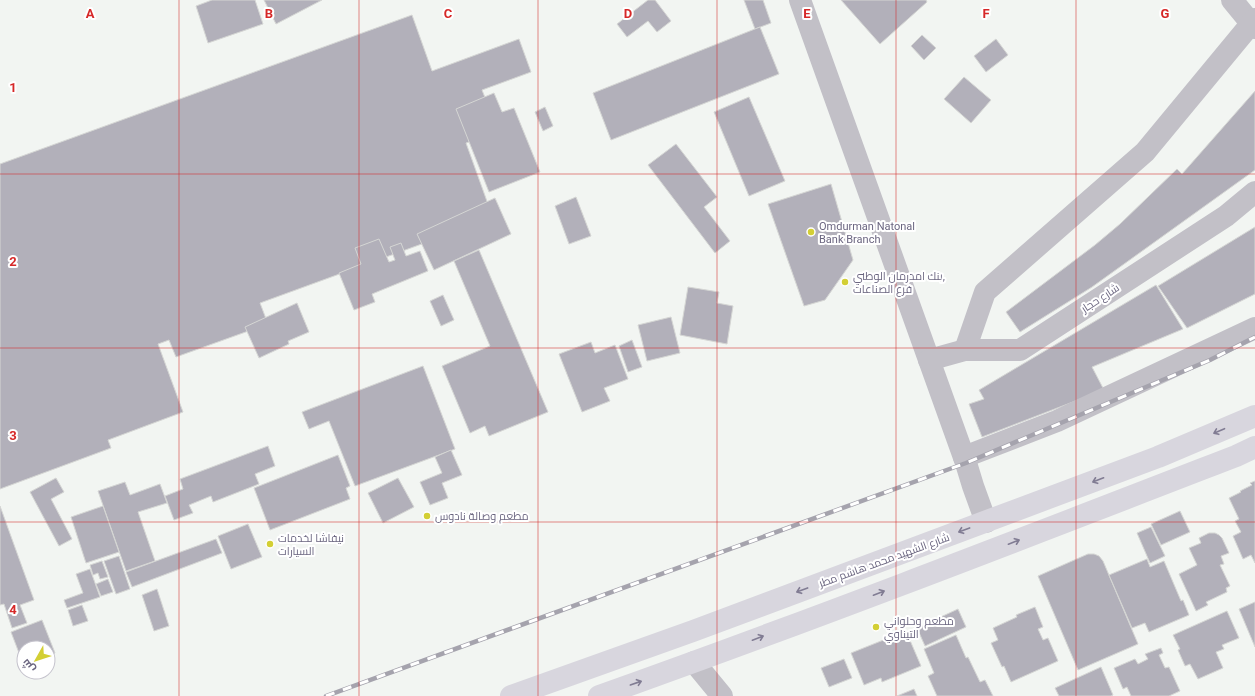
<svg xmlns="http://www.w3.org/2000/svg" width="1255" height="696" viewBox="0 0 1255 696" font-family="Roboto,Cairo,sans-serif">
<rect width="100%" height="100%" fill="#f2f5f2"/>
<g fill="#b2b0ba" stroke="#d5d6d4">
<path d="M212,0H255L263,24L208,43L196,6Z"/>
<path d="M264,0H322L276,24Z"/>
<path d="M648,0H655L671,21L657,32L648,21L627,37L617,24Z"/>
<path d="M744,0H763L771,23L755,29Z"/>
<path d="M841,0H926L927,2L880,44Z"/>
<path d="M412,15L432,71L519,39L531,72L482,90L490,110L464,119L472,141L466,143L493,218L260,303L268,324L176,357L169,340L158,344L183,412L108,440L111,448L0,489V164Z"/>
<path d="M760,27L779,74L611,140L593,93Z"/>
<path d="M922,35L936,48L924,60L911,46Z"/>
<path d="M996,39L1008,55L986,72L974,56Z"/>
<path d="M964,77L991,100L971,123L944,99Z"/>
<path d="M1255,91V170L1092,287L1020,332L1006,312L1095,245L1120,224L1177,169L1182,174Z"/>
<path d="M494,93L502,112L514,108L540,172L489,192L456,109Z"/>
<path d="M749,97L785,181L749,196L714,112Z"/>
<path d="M545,107L553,126L543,131L535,112Z"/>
<path d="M676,144L717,197L704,207L730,241L715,253L648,165Z"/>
<path d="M831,184L853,260L825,300L804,306L768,204Z"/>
<path d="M576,197L591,236L569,244L555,206Z"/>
<path d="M495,198L511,234L434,270L417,234Z"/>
<path d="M1255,227V294L1187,328L1158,286Z"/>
<path d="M379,239L389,262L395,260L390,247L401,243L406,256L420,251L428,271L372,294L375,302L354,310L339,273L361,264L355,248Z"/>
<path d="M479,250L548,412L489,436L485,426L470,433L442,366L490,346L454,261Z"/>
<path d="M1156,285L1183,329L1092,367L1104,390L982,437L969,404L984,399L979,390Z"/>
<path d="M688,287L719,292L717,303L733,306L727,344L680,335Z"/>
<path d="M443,295L454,320L441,326L430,301Z"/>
<path d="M297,303L309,332L288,341L289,344L259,358L245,327Z"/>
<path d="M671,317L680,353L647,361L638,325Z"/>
<path d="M632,340L642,367L628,372L619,346Z"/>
<path d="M591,342L595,353L615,345L628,379L604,388L610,401L582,412L559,354Z"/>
<path d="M423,366L455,449L355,486L329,421L309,429L302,412Z"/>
<path d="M268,446L275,466L255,474L259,484L213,502L211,496L189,505L193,513L174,520L165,496L183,489L180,479Z"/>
<path d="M451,450L462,475L442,483L448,498L430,505L420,482L442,473L435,457Z"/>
<path d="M338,455L350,486L346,488L350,499L270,530L254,488Z"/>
<path d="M56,478L64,492L51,499L72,539L59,546L30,492Z"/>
<path d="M398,478L414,507L383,523L368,493Z"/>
<path d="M1255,481V563L1251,555L1243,559L1233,536L1241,532L1235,521L1239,519L1229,498L1241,492L1240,491L1252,485L1250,483Z"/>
<path d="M125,482L130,495L160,484L167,503L138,512L155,561L126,571L98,491Z"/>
<path d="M0,506L34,600L20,605L27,623L12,628L4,604L0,605Z"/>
<path d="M103,506L119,552L86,563L71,517Z"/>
<path d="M1180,511L1190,532L1161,545L1151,524Z"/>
<path d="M248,524L262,557L231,569L218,536Z"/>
<path d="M1151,527L1165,556L1150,563L1137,533Z"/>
<path d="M1209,533H1215L1219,535L1222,538L1229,553L1221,556L1224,564L1220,565L1230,586L1226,588L1227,592L1206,602L1208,605L1196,611L1179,574L1197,565L1189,548L1201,543L1199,538Z"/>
<path d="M216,539L222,553L132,587L126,572Z"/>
<path d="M1088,554H1094L1099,556L1103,561L1138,644L1078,670L1038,576Z"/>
<path d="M119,556L130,589L116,594L104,561Z"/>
<path d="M1147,559L1150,567L1164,561L1181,601L1183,600L1189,615L1149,632L1145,623L1132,628L1109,575Z"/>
<path d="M102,561L108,577L100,579L98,573L93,575L90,565Z"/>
<path d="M90,569L100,597L67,608L64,600L83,593L76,574Z"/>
<path d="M108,579L113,592L101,596L96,584Z"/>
<path d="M157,589L169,626L154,631L142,595Z"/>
<path d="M1255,602V647L1239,609Z"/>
<path d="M82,605L88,621L73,626L68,610Z"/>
<path d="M1035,607L1043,627L1038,629L1043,640L1048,638L1058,661L1011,682L1004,666L1002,667L991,643L998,640L993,628L1017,617L1016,615Z"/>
<path d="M958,609L966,627L925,646L917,628Z"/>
<path d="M1227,611L1239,638L1222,645L1224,649L1216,652L1223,668L1198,679L1190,664L1185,666L1178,650L1180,649L1173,635Z"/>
<path d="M42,620L55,653L48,656V648H24V666L11,632Z"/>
<path d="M906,631L921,666L882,682L881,678L864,685L851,653Z"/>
<path d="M956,635L966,658L968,657L980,682L985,680L993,696H937L928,676L934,673L924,649Z"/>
<path d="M1161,648L1163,653L1159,655L1165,668L1169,667L1180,691L1169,696H1131L1127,687L1123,689L1114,668L1135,659L1138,664L1148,659L1145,654Z"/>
<path d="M844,659L852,678L829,687L821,668Z"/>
<path d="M1101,667L1113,695L1111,696H1059L1055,688Z"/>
<path d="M914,689L917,696H897Z"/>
</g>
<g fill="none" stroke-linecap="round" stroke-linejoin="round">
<g stroke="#c2c0c7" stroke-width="22">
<path d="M800,0L966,463L973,486L986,522"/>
<path d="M1232,0L1255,28"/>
<path d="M965,350L985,292L1145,152L1255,19"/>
<path d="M929,360L965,350H1020L1226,216L1255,192"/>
<path d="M964,457L1057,421L1255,328"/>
<path d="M694,662L722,696"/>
</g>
<g stroke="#d8d6de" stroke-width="22">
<path d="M511,696L693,631L1158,457L1255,416"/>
<path d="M599,696C813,620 1024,538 1236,456L1255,447"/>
</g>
<g stroke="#a5a3ad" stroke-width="4.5">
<path id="rail" d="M326,696L966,463L1210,360L1255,337"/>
</g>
<use href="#rail" stroke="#fff" stroke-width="3" stroke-dasharray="9" stroke-linecap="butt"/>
</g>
<defs><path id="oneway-shaft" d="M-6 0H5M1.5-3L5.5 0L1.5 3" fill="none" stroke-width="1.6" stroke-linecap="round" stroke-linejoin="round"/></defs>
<g stroke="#817c93">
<use href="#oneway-shaft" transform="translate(1219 431) rotate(157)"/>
<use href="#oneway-shaft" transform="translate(1098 480) rotate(159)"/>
<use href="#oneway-shaft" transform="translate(964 530) rotate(160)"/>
<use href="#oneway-shaft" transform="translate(1014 542) rotate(-21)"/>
<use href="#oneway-shaft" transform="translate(802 590) rotate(160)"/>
<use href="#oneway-shaft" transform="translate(879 593) rotate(-21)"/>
<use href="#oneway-shaft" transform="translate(758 638) rotate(-21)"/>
<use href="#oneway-shaft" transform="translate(636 683) rotate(-19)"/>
</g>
<path fill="none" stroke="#d62828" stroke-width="1" stroke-opacity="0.55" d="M179,0V696M359,0V696M538,0V696M717,0V696M896,0V696M1076,0V696M0,174H1255M0,348H1255M0,522H1255"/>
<g fill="#d3cf34" stroke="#fff" stroke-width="1.5">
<circle cx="811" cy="232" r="4"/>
<circle cx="845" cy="282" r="4"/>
<circle cx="427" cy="516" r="4"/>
<circle cx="270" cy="544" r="4"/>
<circle cx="876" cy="627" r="4"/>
</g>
<g text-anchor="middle" stroke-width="4" stroke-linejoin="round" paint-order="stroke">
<g font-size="11" fill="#6b6680" stroke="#fff" text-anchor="start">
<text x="819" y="230">Omdurman Natonal<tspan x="819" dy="13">Bank Branch</tspan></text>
<text x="853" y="280">بنك امدرمان الوطني,<tspan x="853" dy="13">فرع الصناعات</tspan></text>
<text x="435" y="520">مطعم وصالة نادوس</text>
<text x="278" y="542">نيفاشا لخدمات<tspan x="278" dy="13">السيارات</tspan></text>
<text x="884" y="625">مطعم وحلواني<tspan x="884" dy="13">التيناوي</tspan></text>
</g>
<g font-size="11" fill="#6b6680" stroke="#fff">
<text transform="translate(1100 298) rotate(-33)" y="4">شارع حجار</text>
<text transform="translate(884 560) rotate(-20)" y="4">شارع الشهيد محمد هاشم مطر</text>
</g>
</g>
<g font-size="13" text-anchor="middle" font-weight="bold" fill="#d62828" stroke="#fff" stroke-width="4" stroke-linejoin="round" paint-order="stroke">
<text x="90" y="18">A</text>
<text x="269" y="18">B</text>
<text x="448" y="18">C</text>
<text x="628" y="18">D</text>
<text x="807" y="18">E</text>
<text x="986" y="18">F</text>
<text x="1165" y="18">G</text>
<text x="13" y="92">1</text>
<text x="13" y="266">2</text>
<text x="13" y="440">3</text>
<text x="13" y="614">4</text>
</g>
<g transform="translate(36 660) rotate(231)"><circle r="19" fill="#ffffff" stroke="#c4c2cc"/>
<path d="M0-3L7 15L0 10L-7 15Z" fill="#d3cf34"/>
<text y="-6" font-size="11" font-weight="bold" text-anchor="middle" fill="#6b6680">ش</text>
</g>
</svg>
